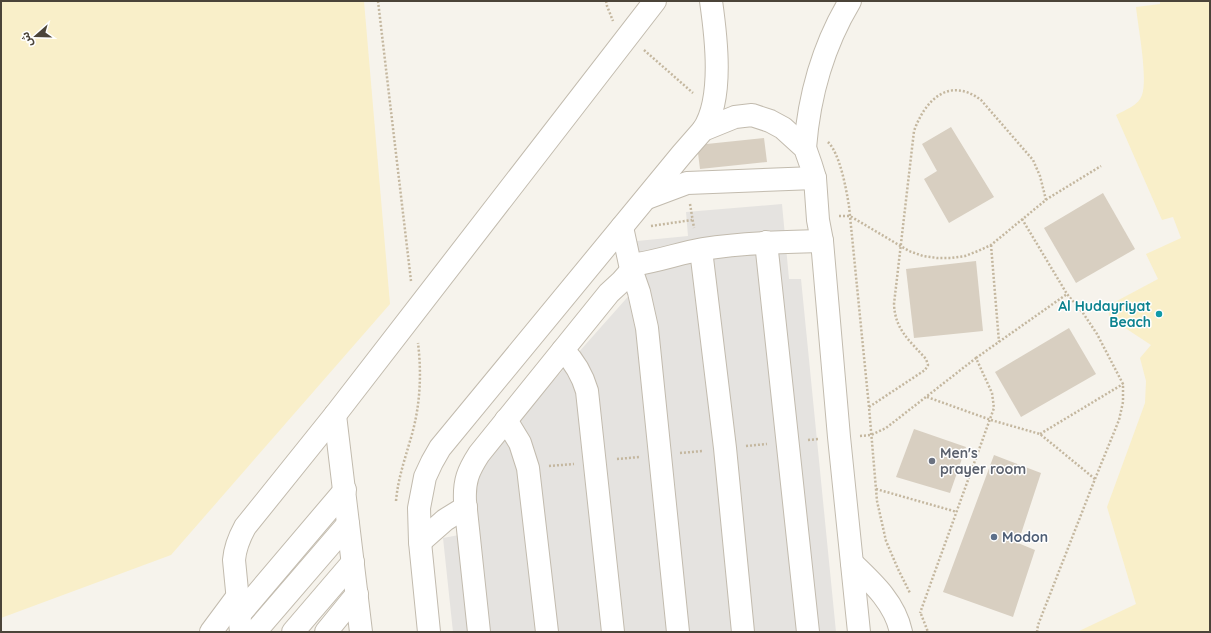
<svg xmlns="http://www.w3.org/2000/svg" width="1211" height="633" viewBox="0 0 1211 633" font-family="Quicksand,'Noto Sans Arabic',sans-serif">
<rect width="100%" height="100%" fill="#f6f3ec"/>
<g fill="#f9efc9">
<path d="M1,1H364L390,304L171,555L1,618Z"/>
<path d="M1160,1H1210V632H1077L1136,604L1107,507L1145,403L1146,381L1140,358L1151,345L1110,318L1108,310L1113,303L1158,279L1146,254L1181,238L1173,217L1162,220L1116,115C1125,110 1139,105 1142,95C1148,77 1138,27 1136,7L1160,4Z"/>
</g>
<path fill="#e5e3e0" d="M782,204L789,279H801L836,632H453L443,538L475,532L471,499L483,460L641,282L637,241L688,236L686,212Z"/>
<g fill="#d8cfc1">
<path d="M951,127L994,197L949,223L924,179L937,171L922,144Z"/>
<path d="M764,138L767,162L700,169L697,145Z"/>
<path d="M1103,193L1135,249L1076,283L1044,228Z"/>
<path d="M976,261L983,331L914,338L906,269Z"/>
<path d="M1069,328L1096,374L1021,417L995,372Z"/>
<path d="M914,429L966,447L950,493L896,477Z"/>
<path d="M994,455L1041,473L1018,543L1035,550L1013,617L943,592Z"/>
</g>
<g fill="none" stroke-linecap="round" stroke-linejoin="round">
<g stroke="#c2bbae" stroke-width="24">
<g id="minor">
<path d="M703,130C724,99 716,36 711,1"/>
<path d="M805,148C809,96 823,46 850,1"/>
<path d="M647,198L687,183L815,178"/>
<path d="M622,227L631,269L639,292L647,328L678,632"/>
<path d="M766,242L808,632"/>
<path d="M701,250L725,448L743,632"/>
<path d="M563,350C575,362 582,374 587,391L613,632"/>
<path d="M335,415L361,632"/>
<path d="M506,420L520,443L528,468L547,632"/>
<path d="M420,542L445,520L466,507"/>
<path d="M852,563C873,583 895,603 901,632"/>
<path d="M239,615L345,490"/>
<path d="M211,632L237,597"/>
<path d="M241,632L234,560C235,547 239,538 245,527L335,415L655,1"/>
<path d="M255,632L348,524"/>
<path d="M293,632L353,562"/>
<path d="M326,632L357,594"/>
<path d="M429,632L420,542L419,508L425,477L432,462L440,448L682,154L703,130L735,117L752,115L770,121L783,128L805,148L811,165L815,178L818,220L822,241L839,437L859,632"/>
<path d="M479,632L465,501C464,481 468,471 479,454L609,293L622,281L637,264C659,261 680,253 703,249C742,243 782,242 822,241"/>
</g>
</g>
<g stroke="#c4b79f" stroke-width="2.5" stroke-dasharray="2 2" stroke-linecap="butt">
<path d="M378,1L411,281"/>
<path d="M606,1L607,6L613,21"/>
<path d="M644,50L693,93"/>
<path d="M828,142C840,154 846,188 849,206L869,407L877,501L886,541L898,569L910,593"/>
<path d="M690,204L694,228"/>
<path d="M839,216H850L909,251L923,256L937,258H951L965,256L978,251L991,245L1047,199L1101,166"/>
<path d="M1022,219L1067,294L1083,313L1097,334L1123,384V402L1119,420L1095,479L1038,625L1037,632"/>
<path d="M651,226L692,220"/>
<path d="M991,245L999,342"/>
<path d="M976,358L1067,294"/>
<path d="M927,397L991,420L1040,434L1095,479"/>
<path d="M869,407L925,370L928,365L926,359C910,341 895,330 894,304L914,131C925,100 949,76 981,100L1033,160L1040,176L1046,200"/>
<path d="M1040,434L1123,384"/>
<path d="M860,436L871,435L886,428L976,358L992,393L994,408L920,613"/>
<path d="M808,440L819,439"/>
<path d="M746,446L767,444"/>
<path d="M680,453L703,451"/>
<path d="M617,459L640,457"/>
<path d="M549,466L574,464"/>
<path d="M876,489L957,512"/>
<path d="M396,501C398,479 404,462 410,441C420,409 422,376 418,343"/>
<path d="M921,614L928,632"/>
</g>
<use href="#minor" stroke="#fff" stroke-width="22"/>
</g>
<circle fill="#0f9aa8" stroke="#fff" stroke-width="1.5" cx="1159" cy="314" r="4"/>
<circle fill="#6b7280" stroke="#fff" stroke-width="1.5" cx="932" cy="461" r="4"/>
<circle fill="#5c6f8a" stroke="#fff" stroke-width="1.5" cx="994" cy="537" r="4"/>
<g text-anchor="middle" stroke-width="3" stroke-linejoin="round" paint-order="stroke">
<g font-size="14" font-weight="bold" fill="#0d838f" stroke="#fff" text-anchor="end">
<text x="1151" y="311">Al Hudayriyat<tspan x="1151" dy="16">Beach</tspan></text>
</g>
<g font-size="14" font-weight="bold" fill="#5b616d" stroke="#fff" text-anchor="start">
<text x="940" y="458">Men's<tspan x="940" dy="16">prayer room</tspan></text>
</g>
<g font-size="14" font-weight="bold" fill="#4e5e75" stroke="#fff" text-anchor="start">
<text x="1002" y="542">Modon</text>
</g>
</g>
<rect width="1211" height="633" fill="none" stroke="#4b4439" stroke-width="4"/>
<g transform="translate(36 36) rotate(250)" stroke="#ffffff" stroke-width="3" paint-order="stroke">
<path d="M0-3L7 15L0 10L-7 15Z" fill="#4b4439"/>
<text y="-6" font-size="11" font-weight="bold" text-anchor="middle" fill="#4b4439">ش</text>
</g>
</svg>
